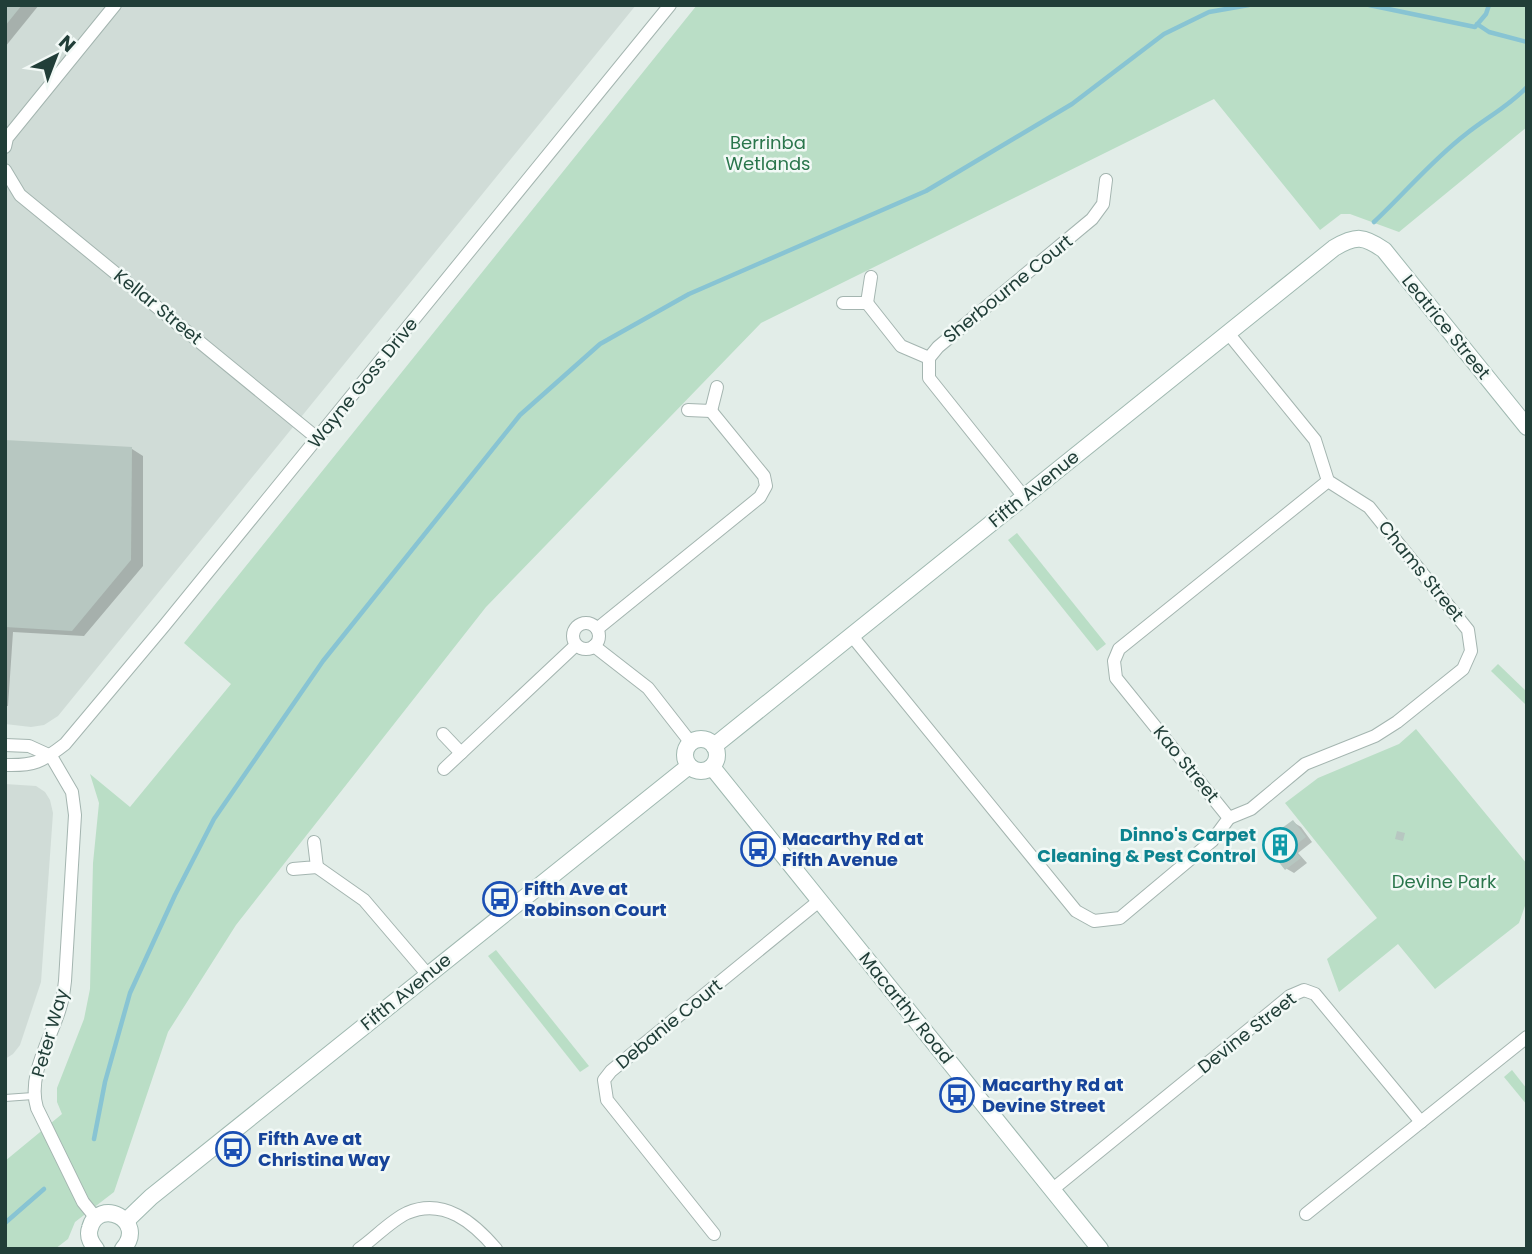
<svg xmlns="http://www.w3.org/2000/svg" width="1532" height="1254" viewBox="0 0 1532 1254" font-family="Poppins,sans-serif">
<rect width="100%" height="100%" fill="#e2ede8"/>
<g fill="#d0dcd7">
<path d="M5,5H636L58,716L44,725L31,727L5,724Z"/>
<path d="M5,784L36,786L45,792L50,800L53,813L41,982L20,1045L13,1054L5,1059Z"/>
</g>
<g fill="#badec6">
<path d="M697,5H1527V127L1399,232L1350,214H1341L1320,230L1214,99L761,323L486,607L236,925L168,1032L114,1192L75,1222L68,1239L55,1249H5V1161L62,1114L57,1102V1088L84,1019L90,989L93,863L99,803L90,774L130,807L231,684L184,643Z"/>
<path d="M1017,533L1106,644L1097,651L1008,540Z"/>
<path d="M1498,664L1527,692V706L1491,671Z"/>
<path d="M1416,729L1527,864V900L1519,923L1435,989L1398,944L1339,992L1327,959L1377,918L1285,803L1318,778L1399,744Z"/>
<path d="M496,950L589,1066L580,1072L488,956Z"/>
<path d="M1512,1070L1527,1089V1105L1504,1077Z"/>
</g>
<g fill="#0003">
<path d="M5,5H39L5,47Z"/>
<path d="M5,441L132,449L143,456V566L84,636L13,632L8,706H5Z"/>
<path d="M1293,822L1301,827L1312,842L1298,853L1307,863L1294,873L1287,869L1265,843Z"/>
</g>
<g fill="none" stroke-linecap="round" stroke-linejoin="round">
<g stroke="#88c4d3" stroke-width="4.5">
<path d="M1369,5L1475,27L1486,14L1489,5"/>
<path d="M1477,24L1489,32L1527,42"/>
<path d="M1374,222C1405,193 1432,160 1466,134C1486,118 1509,106 1527,87"/>
<path d="M94,1139L105,1082L130,993L175,895L214,819L323,661L520,415L600,344L689,294L926,191L1072,104L1164,34L1209,12L1249,5"/>
<path d="M5,1223L44,1189"/>
</g>
</g>
<g fill="#b7c7c1">
<path d="M5,5H22L5,26Z"/>
<path d="M5,440L132,447L131,560L72,631L5,627Z"/>
<path d="M1293,820L1306,837L1292,848L1301,858L1285,870L1263,842Z"/>
<path d="M1397,831L1405,833L1403,841L1395,839Z"/>
</g>
<g fill="none" stroke-linecap="round" stroke-linejoin="round">
<g stroke="#a4b5b0" stroke-width="8">
<path id="lane" d="M5,1098L33,1096"/>
</g>
<g stroke="#a4b5b0" stroke-width="14">
<g id="street">
<path d="M5,147L7,138L115,5"/>
<path d="M5,170L20,195L317,438"/>
<path d="M843,303H867L871,277"/>
<path d="M867,303L901,346L929,358"/>
<path d="M1228,333L1315,440L1328,481L1369,507L1468,630L1471,651L1463,669L1397,722L1375,736L1305,764L1251,809L1229,818"/>
<path d="M688,410L711,411L717,387"/>
<path d="M1024,497L929,378V358L938,347L1092,219L1103,204L1106,180"/>
<circle cx="586" cy="636" r="13"/>
<path d="M597,629L760,497L766,486L764,476L711,411"/>
<path d="M852,636L1076,911L1094,921L1120,918L1212,841L1229,818L1116,678L1114,661L1119,649L1328,481"/>
<path d="M594,646L648,688L691,743"/>
<path d="M443,734L461,753"/>
<path d="M5,745L29,746L51,756"/>
<path d="M51,756L72,792L75,815L65,981C64,990 63,999 60,1008C51,1039 27,1075 37,1108L83,1202L96,1218"/>
<path d="M5,765C34,766 42,762 65,744L164,626L670,5"/>
<path d="M444,769L576,645"/>
<path d="M317,867L364,900L428,975"/>
<path d="M293,869L317,867L314,842"/>
<path d="M1053,1189L1290,996L1304,990L1315,994L1421,1122"/>
<path d="M1306,1214L1527,1037"/>
<path d="M714,1234L607,1100L604,1080L611,1071L819,901"/>
<path d="M359,1249C375,1238 390,1221 407,1213C444,1197 474,1223 496,1249"/>
</g>
</g>
<g stroke="#a0b9b1" stroke-width="18">
<g id="secondary">
<circle cx="701" cy="755" r="16"/>
<path d="M714,746L1334,248C1356,235 1364,236 1384,250L1527,427"/>
<path d="M712,767L1100,1249"/>
<path d="M126,1221L151,1197L689,766"/>
<path d="M96,1249C91,1243 87,1236 90,1228C98,1197 148,1220 123,1249"/>
</g>
</g>
<use href="#lane" stroke="#fff" stroke-width="6"/>
<use href="#street" stroke="#fff" stroke-width="12"/>
<use href="#secondary" stroke="#fff" stroke-width="16"/>
</g>
<defs>
<g id="building-ring" transform="scale(1.75)"><circle r="9.5" fill="#f2f9f6" stroke="#0f9aa8" stroke-width="1.5"/><path d="M-4-6H4V6H1V3H-1V6H-4ZM-2.5-4.3h1.7v1.8h-1.7ZM.8-4.3h1.7v1.8H.8ZM-2.5-1h1.7V.8h-1.7ZM.8-1h1.7V.8H.8Z" fill="#0f9aa8"/></g>
<g id="bus-ring" transform="scale(1.75)"><circle r="9.5" fill="#f2f9f6" stroke="#1a4fb4" stroke-width="1.5"/><path d="M-5-6H5V4H4V6H2V4H-2V6H-4V4H-5ZM-3.5-4V0h7V-4ZM-3.5 1.2v1.5H-2V1.2ZM2 1.2v1.5H3.5V1.2Z" fill="#1a4fb4"/></g>
</defs>
<g fill-rule="evenodd">
<use href="#building-ring" x="1280" y="845"/>
<use href="#bus-ring" x="758" y="849"/>
<use href="#bus-ring" x="500" y="899"/>
<use href="#bus-ring" x="957" y="1095"/>
<use href="#bus-ring" x="233" y="1149"/>
</g>
<g text-anchor="middle" stroke-width="5" stroke-linejoin="round" paint-order="stroke">
<g font-size="18" fill="#2a764c" stroke="#f2f9f6">
<text x="768" y="149">Berrinba<tspan x="768" dy="21">Wetlands</tspan></text>
<text x="1444" y="888">Devine Park</text>
</g>
<g font-size="18" fill="#213e38" stroke="#f2f9f6">
<text transform="translate(1008 289) rotate(-39)" y="6">Sherbourne Court</text>
<text transform="translate(158 307) rotate(39)" y="6">Kellar Street</text>
<text transform="translate(1446 327) rotate(51)" y="6">Leatrice Street</text>
<text transform="translate(363 383) rotate(-51)" y="6">Wayne Goss Drive</text>
<text transform="translate(1034 489) rotate(-39)" y="6">Fifth Avenue</text>
<text transform="translate(1421 571) rotate(51)" y="6">Chams Street</text>
<text transform="translate(1186 764) rotate(51)" y="6">Kao Street</text>
<text transform="translate(406 992) rotate(-39)" y="6">Fifth Avenue</text>
<text transform="translate(906 1008) rotate(51)" y="6">Macarthy Road</text>
<text transform="translate(669 1024) rotate(-39)" y="6">Debanie Court</text>
<text transform="translate(50 1033) rotate(-74)" y="6">Peter Way</text>
<text transform="translate(1247 1033) rotate(-38)" y="6">Devine Street</text>
</g>
<g font-size="18" font-weight="bold" fill="#0d838f" stroke="#f2f9f6" text-anchor="end">
<text x="1256" y="841">Dinno's Carpet<tspan x="1256" dy="21">Cleaning &amp; Pest Control</tspan></text>
</g>
<g font-size="18" font-weight="bold" fill="#164399" stroke="#f2f9f6" text-anchor="start">
<text x="782" y="845">Macarthy Rd at<tspan x="782" dy="21">Fifth Avenue</tspan></text>
<text x="524" y="895">Fifth Ave at<tspan x="524" dy="21">Robinson Court</tspan></text>
<text x="982" y="1091">Macarthy Rd at<tspan x="982" dy="21">Devine Street</tspan></text>
<text x="258" y="1145">Fifth Ave at<tspan x="258" dy="21">Christina Way</tspan></text>
</g>
</g>
<rect width="1532" height="1254" fill="none" stroke="#213e38" stroke-width="14"/>
<g transform="translate(56 56) rotate(42)" stroke="#f2f9f6" stroke-width="5" paint-order="stroke">
<path d="M0-5L12 26L0 18L-12 26Z" fill="#213e38"/>
<text y="-10" font-size="19" font-weight="bold" text-anchor="middle" fill="#213e38">N</text>
</g>
</svg>
